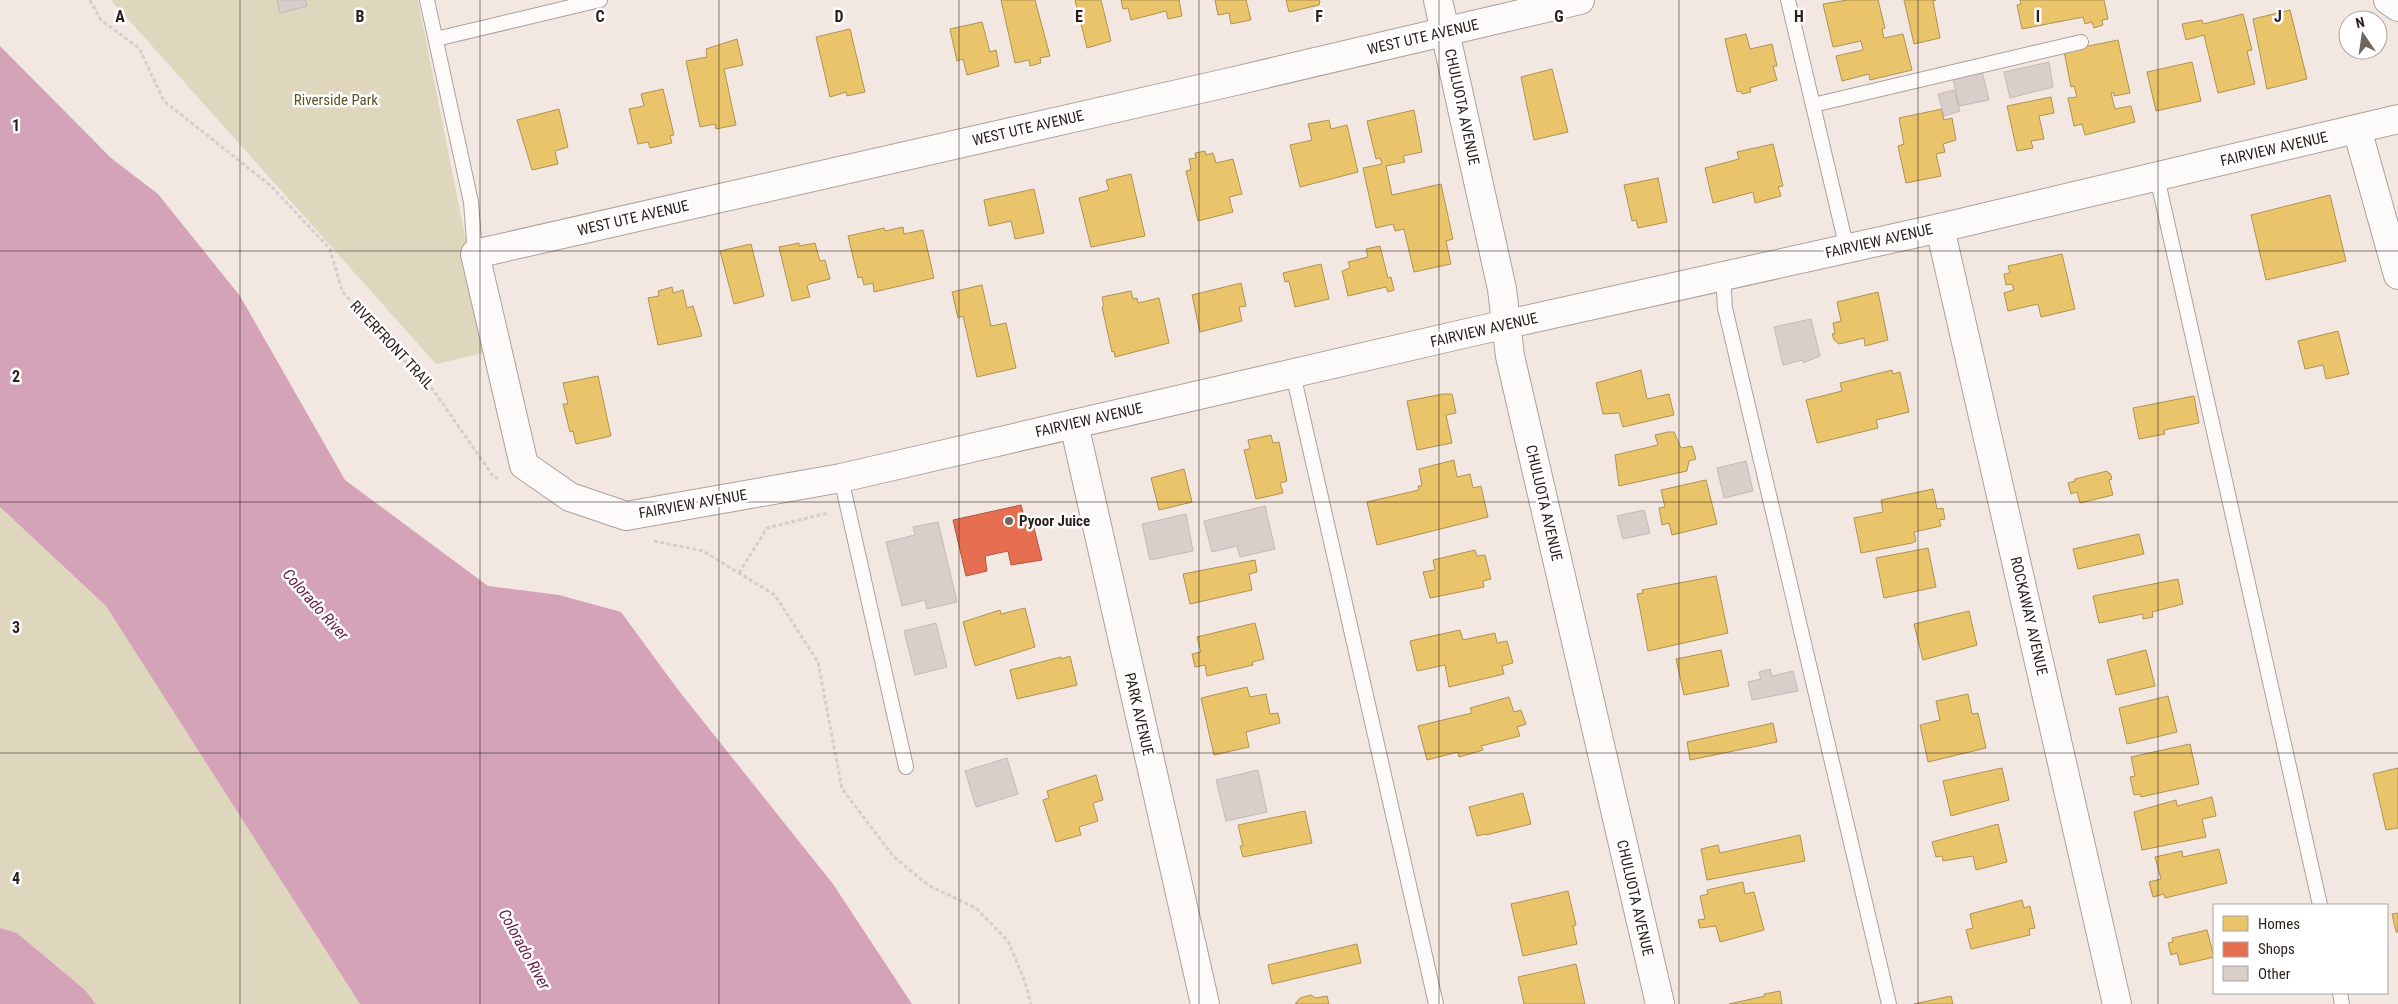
<svg xmlns="http://www.w3.org/2000/svg" width="2398" height="1004" viewBox="0 0 2398 1004" font-family="'Roboto Condensed',sans-serif">
<rect width="100%" height="100%" fill="#f3e7e1"/>
<g fill="#ded6bd">
<path d="M111,0H418L488,352L436,364Z"/>
<path d="M0,507L106,606L360,1004H96L85,990L17,933L0,928Z"/>
</g>
<g fill="#d4a3b7">
<path d="M0,46L111,158L158,194L240,296L345,480L488,586L559,595L621,612L679,691L833,884L912,1004H360L106,606L0,507Z"/>
<path d="M0,928L17,933L85,990L96,1004H0Z"/>
</g>
<g fill="#e9c46a" stroke="#b09252">
<path d="M1001,0H1035L1050,56L1040,58L1041,63L1030,66L1029,60L1015,63Z"/>
<path d="M1075,0H1101L1111,41L1087,48Z"/>
<path d="M1121,0H1179L1182,16L1168,19L1166,11L1131,20L1128,8L1123,9Z"/>
<path d="M1215,0H1246L1251,20L1231,24L1229,13L1218,15Z"/>
<path d="M1286,0H1319L1320,1L1319,5L1289,12Z"/>
<path d="M1848,0H1878L1885,28L1882,29L1884,38L1903,34L1912,70L1870,80L1869,74L1842,81L1836,56L1863,50L1861,41L1833,47L1823,4Z"/>
<path d="M1904,0H1936L1933,1L1940,38L1914,44Z"/>
<path d="M2020,0H2104L2108,19L2102,20L2103,25L2094,28L2092,22L2085,24L2083,17L2022,29L2017,5L2021,4Z"/>
<path d="M2290,10L2307,79L2267,89L2253,19Z"/>
<path d="M2243,14L2252,50L2247,51L2255,84L2218,93L2204,35L2186,40L2182,24L2202,20L2203,24Z"/>
<path d="M982,22L990,52L996,50L999,66L967,75L963,59L957,61L950,29Z"/>
<path d="M850,29L865,92L847,96L846,92L830,97L816,37Z"/>
<path d="M1746,34L1750,49L1772,44L1777,66H1773L1777,80L1750,88L1751,92L1742,94L1741,91L1737,92L1725,39Z"/>
<path d="M737,39L743,65L724,69L736,125L716,129L715,124L700,127L686,61L707,57L706,49Z"/>
<path d="M2118,40L2130,93L2114,96V93H2111L2115,109L2131,106L2135,122L2085,135L2082,124L2074,126L2068,98L2077,97L2074,86L2071,87L2064,51Z"/>
<path d="M2192,62L2201,101L2156,111L2147,72Z"/>
<path d="M1552,69L1568,132L1534,140L1521,77Z"/>
<path d="M663,89L674,135L670,136L672,143L650,148L648,142L638,144L629,109L644,106L641,94Z"/>
<path d="M2051,97L2054,113L2039,116L2044,139L2031,141L2033,148L2017,151L2007,106Z"/>
<path d="M559,109L568,147L555,151L558,164L532,170L517,120Z"/>
<path d="M1942,109L1944,120L1952,118L1956,140L1943,144L1945,152L1936,154L1941,176L1906,183L1898,146L1904,144L1899,118Z"/>
<path d="M1414,110L1422,152L1403,156L1405,162L1386,166L1392,195L1441,184L1453,239L1446,241L1451,264L1414,272L1404,229L1395,231L1393,224L1376,228L1363,168L1382,164L1380,158L1376,159L1367,121Z"/>
<path d="M1329,120L1331,129L1347,125L1358,172L1300,187L1290,145L1312,140L1308,124Z"/>
<path d="M1773,144L1783,186L1778,187L1781,196L1755,203L1753,192L1713,203L1705,168L1739,159L1737,152Z"/>
<path d="M1205,151L1206,155L1213,153L1216,163L1233,159L1242,194L1229,197L1233,212L1198,221L1186,171L1191,170L1189,159L1196,158L1195,153Z"/>
<path d="M1131,174L1145,236L1091,247L1079,198L1109,190L1106,180Z"/>
<path d="M1658,178L1667,222L1638,228L1636,220L1632,221L1624,185Z"/>
<path d="M1034,189L1044,233L1015,239L1011,221L989,226L984,200Z"/>
<path d="M2330,195L2346,261L2266,280L2251,215Z"/>
<path d="M903,227L904,234L923,230L934,278L874,292L873,283L864,285L862,277L858,278L848,236L884,228L885,231Z"/>
<path d="M799,243V246L815,243L820,261L825,260L830,279L810,284L807,286L810,297L792,301L779,247Z"/>
<path d="M751,244L764,296L734,304L720,251Z"/>
<path d="M1380,246L1388,278L1391,277L1394,290L1388,292L1386,287L1348,296L1342,271L1350,268L1348,262L1368,257L1366,249Z"/>
<path d="M2062,254L2075,309L2041,317L2038,304L2008,311L2004,293L2014,290L2012,284L2006,285L2004,274L2010,273L2008,266Z"/>
<path d="M1321,264L1329,299L1295,307L1289,281L1285,282L1283,273Z"/>
<path d="M1241,283L1246,306L1239,307L1242,321L1200,332L1192,295Z"/>
<path d="M982,285L991,326L1006,323L1016,368L977,377L963,316L958,318L952,292Z"/>
<path d="M672,287L673,293L683,290L687,308L693,306L702,336L658,345L648,298L659,296L658,291Z"/>
<path d="M1131,291L1133,299L1137,298L1138,303L1159,298L1169,343L1115,357L1114,351L1112,352L1102,307L1104,306L1102,297Z"/>
<path d="M1878,292L1888,340L1865,346L1864,338L1839,344L1834,340L1832,334L1835,333L1833,323L1841,321L1837,302Z"/>
<path d="M2338,331L2349,374L2326,379L2323,365L2305,369L2298,341Z"/>
<path d="M1641,370L1647,399L1669,394L1674,415L1623,427L1619,413L1603,414L1596,383Z"/>
<path d="M1892,370L1893,374L1900,372L1909,412L1876,420L1878,428L1817,443L1806,400L1842,391L1840,383Z"/>
<path d="M598,376L611,436L576,444L573,431L570,432L563,404H568L563,383Z"/>
<path d="M1443,394H1452L1456,413L1446,415L1452,443L1417,450L1407,401Z"/>
<path d="M2194,396L2199,423L2164,430L2165,434L2139,439L2133,408Z"/>
<path d="M1668,432H1674L1681,448L1692,446L1696,459L1689,461L1687,471L1619,486L1615,455L1658,445L1655,435Z"/>
<path d="M1271,435L1273,443L1279,442L1287,481L1280,483L1283,493L1256,499L1244,450L1250,449L1248,440Z"/>
<path d="M1454,460L1457,477L1470,474L1473,488L1481,486L1488,517L1377,545L1367,502L1419,490L1418,486H1422L1419,469Z"/>
<path d="M1184,469L1192,502L1159,510L1151,478Z"/>
<path d="M2107,471L2108,473H2110L2112,479L2109,480L2113,495L2080,503L2077,492L2071,494L2068,483L2075,481V479Z"/>
<path d="M1706,480L1717,524L1672,535L1669,523L1662,525L1659,508L1665,507L1661,490Z"/>
<path d="M1933,489L1937,509L1943,508L1945,519L1939,520L1941,526L1914,532L1916,541L1912,543L1861,553L1854,518L1883,512L1881,500Z"/>
<path d="M2139,534L2144,554L2078,569L2073,549Z"/>
<path d="M1928,548L1936,587L1884,598L1876,558Z"/>
<path d="M1475,550L1477,556L1485,555L1491,579L1483,581L1484,587L1430,598L1423,572L1435,570L1433,560Z"/>
<path d="M1255,560L1257,572L1249,574L1252,590L1190,604L1183,574Z"/>
<path d="M1716,576L1728,633L1648,651L1637,594L1643,593L1642,590Z"/>
<path d="M2178,579L2183,604L2152,612L2153,617L2143,619V614L2099,623L2093,596Z"/>
<path d="M1025,608L1035,647L975,666L963,622L1000,610L1001,614Z"/>
<path d="M1969,611L1977,645L1923,660L1914,624Z"/>
<path d="M1255,623L1264,659L1252,662L1253,665L1207,676L1205,665L1195,667L1192,654L1201,652L1197,637Z"/>
<path d="M1460,630L1463,640L1495,633L1497,643L1507,641L1513,663L1502,666L1504,674L1449,687L1445,665L1417,671L1410,641Z"/>
<path d="M1721,650L1729,686L1684,695L1676,659Z"/>
<path d="M2146,650L2155,686L2116,695L2107,660Z"/>
<path d="M1070,656L1077,685L1017,699L1010,670L1061,657V659Z"/>
<path d="M1247,687L1250,697L1266,694L1270,714L1278,713L1280,723L1246,732L1249,747L1214,755L1201,698Z"/>
<path d="M1968,694L1972,714L1978,713L1986,748L1928,762L1920,725L1940,720L1936,701Z"/>
<path d="M2168,696L2177,732L2127,744L2119,708Z"/>
<path d="M1509,697L1514,712L1521,710L1526,724L1517,727L1520,736L1481,746L1483,750L1459,757L1458,752L1427,760L1418,726L1472,713L1470,708Z"/>
<path d="M1773,723L1777,742L1690,760L1687,742Z"/>
<path d="M2190,744L2199,784L2141,797L2140,794L2134,795L2130,777L2135,776L2131,757Z"/>
<path d="M2002,768L2009,800L1951,816L1943,781Z"/>
<path d="M2398,768V828L2386,830L2373,774Z"/>
<path d="M1096,775L1103,800L1093,803L1098,821L1079,827L1081,835L1056,842L1043,800L1049,798L1047,791Z"/>
<path d="M1523,793L1531,824L1486,835L1485,834L1477,836L1469,807Z"/>
<path d="M2212,797L2216,816L2202,819L2206,837L2142,850L2134,812L2176,800L2177,806Z"/>
<path d="M1305,811L1312,843L1243,857L1240,846H1243L1238,825Z"/>
<path d="M1998,824L2007,862L1976,870L1973,856L1943,861L1942,856L1936,857L1932,842Z"/>
<path d="M1800,835L1805,861L1707,880L1701,849L1718,845L1720,853Z"/>
<path d="M2219,849L2227,883L2165,898L2164,894L2153,897L2149,882L2161,879L2155,857L2182,851L2183,857Z"/>
<path d="M1743,882L1745,894L1754,892L1764,930L1720,942L1716,926L1700,928L1698,920L1705,919L1700,896L1708,894L1707,890Z"/>
<path d="M1568,891L1576,925L1573,926L1577,944L1523,956L1511,904Z"/>
<path d="M2022,900L2024,908L2030,906L2035,928L2029,929L2030,935L1971,949L1966,930L1973,928L1970,914Z"/>
<path d="M2398,913V932H2396L2392,914Z"/>
<path d="M2207,930L2214,957L2180,965L2177,953L2171,955L2168,943L2173,942L2172,938Z"/>
<path d="M1357,944L1361,963L1272,984L1268,965Z"/>
<path d="M1576,964L1585,1004H1524L1518,977Z"/>
<path d="M1780,991L1782,1004H1729L1765,996L1764,994Z"/>
<path d="M1311,995L1316,998L1327,996L1329,1004H1295L1300,998Z"/>
<path d="M1951,996L1953,1004H1914Z"/>
</g>
<path fill="#e76f51" stroke="#ae5740" d="M1021,505L1024,516H1031L1042,560L1011,565L1008,551L985,556L987,571L966,576L953,520Z"/>
<g fill="#dacecb" stroke="#c4b9b6">
<path d="M277,0H305L307,6L280,13Z"/>
<path d="M2049,62L2053,87L2010,98L2004,72Z"/>
<path d="M1982,71L1989,100L1959,106L1953,78Z"/>
<path d="M1954,90L1960,111L1944,116L1938,94Z"/>
<path d="M1811,319L1820,356L1803,363V360L1783,365L1774,327Z"/>
<path d="M1746,461L1753,491L1724,498L1717,468Z"/>
<path d="M1265,506L1275,549L1240,557L1237,546L1212,552L1204,521Z"/>
<path d="M1644,510L1650,533L1623,539L1617,516Z"/>
<path d="M1186,514L1193,551L1150,560L1142,524Z"/>
<path d="M938,522L957,602L927,609L925,600L902,606L886,542L915,535L913,527Z"/>
<path d="M936,623L947,667L915,675L904,631Z"/>
<path d="M1770,669L1772,676L1793,671L1798,691L1752,700L1748,682L1761,679L1759,672Z"/>
<path d="M1007,758L1018,794L976,807L965,771Z"/>
<path d="M1258,770L1267,812L1226,821L1216,780Z"/>
</g>
<g fill="none" stroke-linecap="round" stroke-linejoin="round">
<g stroke="#aca19c" stroke-width="16">
<g id="service">
<path d="M427,0L471,202L475,254"/>
<path d="M1788,0L1847,249"/>
<path d="M436,39L600,0"/>
<path d="M1813,105L2081,42"/>
<path d="M2157,177L2320,905"/>
<path d="M1723,276L1725,308L1889,1004"/>
<path d="M1293,374L1436,1004"/>
<path d="M841,478L906,767"/>
<path d="M2340,993L2342,1004"/>
</g>
</g>
<g stroke="#aca19c" stroke-width="30">
<g id="minor">
<path d="M1438,0L1502,289L1510,356L1660,1004"/>
<path d="M1580,0L1222,84L475,254L524,465L570,497L626,516L841,478L1476,331L1940,228L2398,119"/>
<path d="M2388,0L2398,7"/>
<path d="M2357,129L2398,275"/>
<path d="M1940,228L2117,1004"/>
<path d="M1074,424L1205,1004"/>
</g>
</g>
<g stroke="#d4cfcd" stroke-width="3" stroke-dasharray="4 2.5" stroke-linecap="butt">
<path d="M90,0L101,20L139,48L164,101L271,186L330,249L342,291L380,335L434,391L493,476L498,479"/>
<path d="M654,541L703,551L775,595L818,662L842,789L894,857L928,885L976,908L1008,941L1025,982L1031,1004"/>
<path d="M739,573L767,528L828,513"/>
</g>
<use href="#service" stroke="#fdfbfa" stroke-width="14"/>
<use href="#minor" stroke="#fdfbfa" stroke-width="28"/>
</g>
<path fill="none" stroke="#2a1f1a" stroke-width="1" stroke-opacity="0.55" d="M240,0V1004M480,0V1004M719,0V1004M959,0V1004M1199,0V1004M1439,0V1004M1679,0V1004M1918,0V1004M2158,0V1004M0,251H2398M0,502H2398M0,753H2398"/>
<circle fill="#706560" stroke="#fff" stroke-width="2" cx="1009" cy="521" r="5"/>
<g text-anchor="middle" stroke-width="5" stroke-linejoin="round" paint-order="stroke">
<g font-size="15" fill="#2a1f1a" stroke="#fff">
<text transform="translate(1423 37) rotate(-13)" y="5">WEST UTE AVENUE</text>
<text transform="translate(1462 107) rotate(78)" y="5">CHULUOTA AVENUE</text>
<text transform="translate(1028 128) rotate(-13)" y="5">WEST UTE AVENUE</text>
<text transform="translate(2274 149) rotate(-13)" y="5">FAIRVIEW AVENUE</text>
<text transform="translate(633 218) rotate(-13)" y="5">WEST UTE AVENUE</text>
<text transform="translate(1879 241) rotate(-13)" y="5">FAIRVIEW AVENUE</text>
<text transform="translate(1484 330) rotate(-13)" y="5">FAIRVIEW AVENUE</text>
<text transform="translate(392 345) rotate(47)" y="5">RIVERFRONT TRAIL</text>
<text transform="translate(1089 420) rotate(-13)" y="5">FAIRVIEW AVENUE</text>
<text transform="translate(1544 503) rotate(77)" y="5">CHULUOTA AVENUE</text>
<text transform="translate(693 504) rotate(-10)" y="5">FAIRVIEW AVENUE</text>
<text transform="translate(2029 616) rotate(77)" y="5">ROCKAWAY AVENUE</text>
<text transform="translate(1139 714) rotate(77)" y="5">PARK AVENUE</text>
<text transform="translate(1635 898) rotate(77)" y="5">CHULUOTA AVENUE</text>
</g>
<g font-size="15" fill="#5a5421" stroke="#fff">
<text x="336" y="105">Riverside Park</text>
</g>
<g font-size="15" font-weight="bold" fill="#2a1f1a" stroke="#fff" text-anchor="start">
<text x="1019" y="526">Pyoor Juice</text>
</g>
<g font-size="16" font-style="italic" fill="#691d4a" stroke="#fff">
<text transform="translate(316 604) rotate(48)" y="6">Colorado River</text>
<text transform="translate(525 949) rotate(61)" y="6">Colorado River</text>
</g>
</g>
<g font-size="16" text-anchor="middle" font-weight="bold" fill="#2a1f1a" stroke="#fff" stroke-width="5" stroke-linejoin="round" paint-order="stroke">
<text x="120" y="22">A</text>
<text x="360" y="22">B</text>
<text x="600" y="22">C</text>
<text x="839" y="22">D</text>
<text x="1079" y="22">E</text>
<text x="1319" y="22">F</text>
<text x="1559" y="22">G</text>
<text x="1799" y="22">H</text>
<text x="2038" y="22">I</text>
<text x="2278" y="22">J</text>
<text x="16" y="131">1</text>
<text x="16" y="382">2</text>
<text x="16" y="633">3</text>
<text x="16" y="884">4</text>
</g>
<rect x="2213" y="904" width="175" height="90" fill="#ffffff" stroke="#aaa5a3"/>
<rect x="2223" y="916" width="25" height="15" fill="#e9c46a" stroke="#aaa5a3"/>
<text x="2258" y="929" font-size="15" fill="#2a1f1a">Homes</text>
<rect x="2223" y="942" width="25" height="15" fill="#e76f51" stroke="#aaa5a3"/>
<text x="2258" y="954" font-size="15" fill="#2a1f1a">Shops</text>
<rect x="2223" y="966" width="25" height="15" fill="#dacecb" stroke="#aaa5a3"/>
<text x="2258" y="979" font-size="15" fill="#2a1f1a">Other</text>
<g transform="translate(2363 35) rotate(347)"><circle r="24" fill="#ffffff" stroke="#aaa5a3"/>
<path d="M0-4L9 19L0 12L-9 19Z" fill="#706560"/>
<text y="-8" font-size="14" font-weight="bold" text-anchor="middle" fill="#2a1f1a">N</text>
</g>
</svg>
